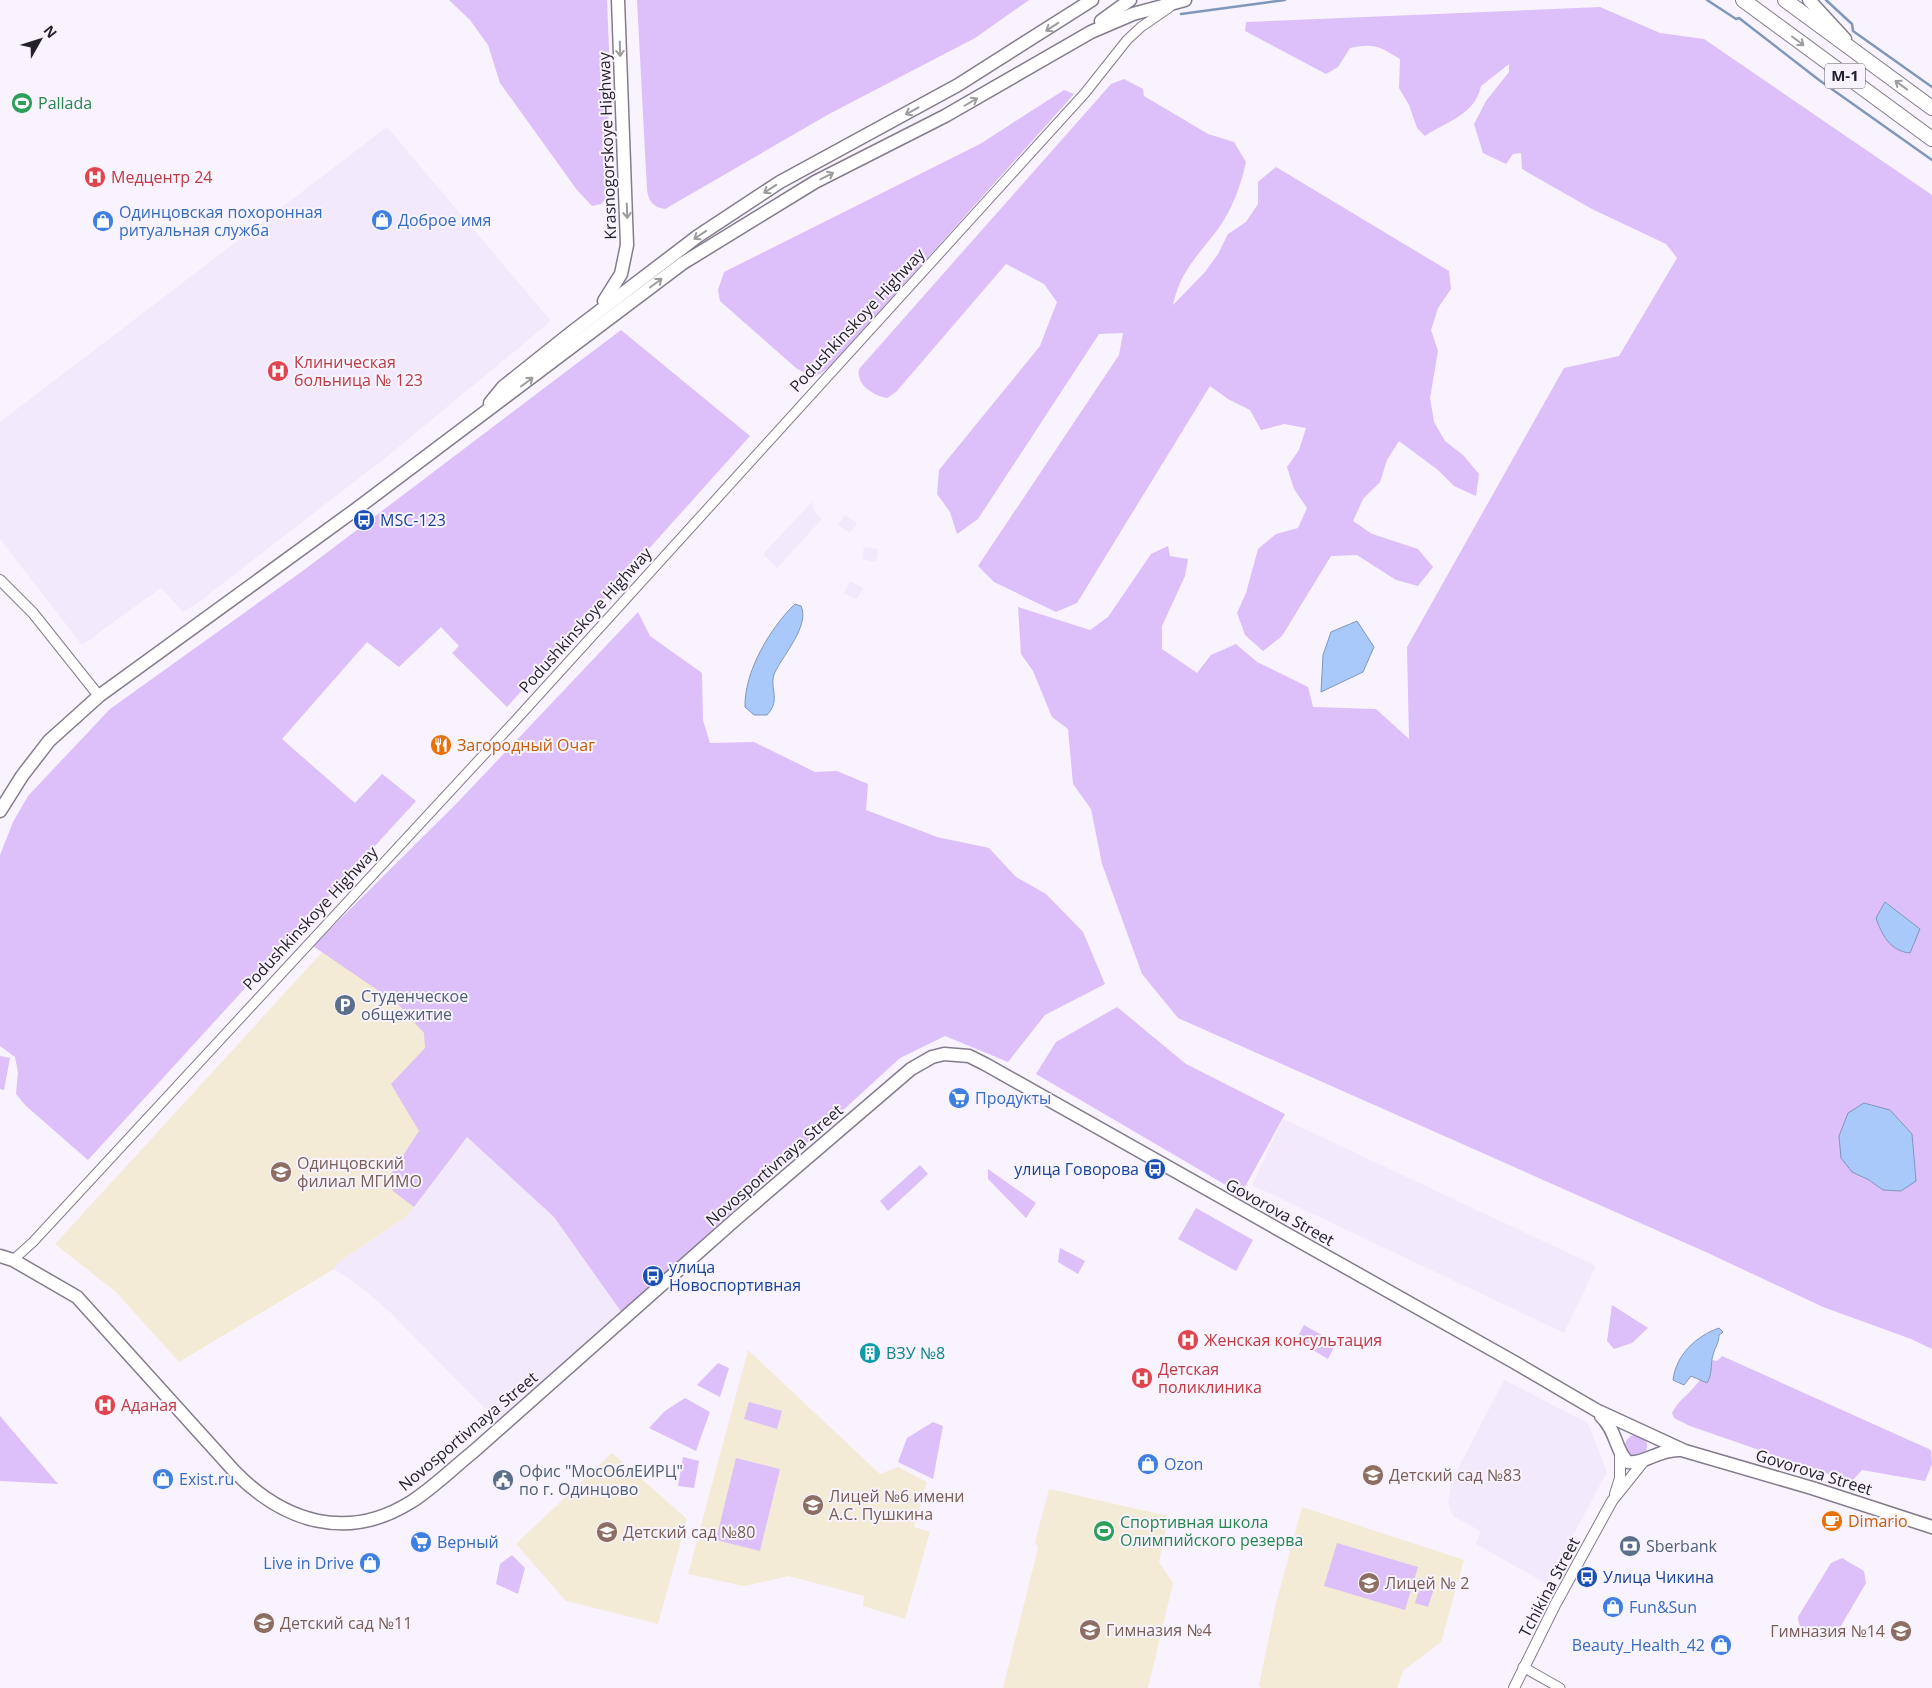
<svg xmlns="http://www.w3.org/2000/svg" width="1932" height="1688" viewBox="0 0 1932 1688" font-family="'Open Sans',sans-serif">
<rect width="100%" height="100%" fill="#f8f3fe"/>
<g fill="#f3e9fd">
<path d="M387,127L551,321L389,455L196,604L183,612L161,588L82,645L0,539V422Z"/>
<path d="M812,502L815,513L822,519L777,568L763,554Z"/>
<path d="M845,515L857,523L850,533L838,525Z"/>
<path d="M864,547L878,549L876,562L862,559Z"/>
<path d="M850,581L863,588L857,599L844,593Z"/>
<path d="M1283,1119L1596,1266L1564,1333L1252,1185Z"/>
<path d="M467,1137L554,1217L622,1313L499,1423L389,1311L358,1285L334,1269L336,1264L406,1217Z"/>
<path d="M1504,1380L1588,1423L1607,1472L1547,1584L1476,1544L1480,1531L1453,1516L1448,1504L1451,1482Z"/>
</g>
<g fill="#f3ebd5">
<path d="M325,949L384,988L431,1033L467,1137L406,1217L336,1264L334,1269L179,1362L116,1292L55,1244Z"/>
<path d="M748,1350L880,1474L898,1467L927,1482L914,1527L930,1532L905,1619L863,1606L864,1596L789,1576L744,1586L688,1574Z"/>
<path d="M612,1453L687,1519L658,1624L566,1601L516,1544Z"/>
<path d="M1049,1489L1168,1516L1159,1562L1173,1583L1148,1688H1003L1038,1548L1035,1542Z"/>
<path d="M1302,1507L1464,1560L1441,1642L1403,1671L1397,1688H1261L1259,1685L1275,1607Z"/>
</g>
<g fill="#ddbffa" fill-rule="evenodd">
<path d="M449,0H607L609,49L608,196L601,204L592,206L577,190L500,83L488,45L470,20Z"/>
<path d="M637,0H1029L975,38L829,114L665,209C653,207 649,202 647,190Z"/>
<path d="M1600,7L1660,33L1704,39L1932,195V1349L1911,1339L1823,1307L1708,1253L1178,1018L1142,974L1102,864L1091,809L1073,784L1068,729L1052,717L1033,671L1021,654L1018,607L1090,630L1108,617L1151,554L1168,546L1170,556L1188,559L1185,576L1162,626V649L1197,673L1211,655L1236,644L1257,662L1308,687L1313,707L1376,709L1409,739L1407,647L1564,368L1619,356L1677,258L1666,244L1592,209L1522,169L1521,153L1513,154L1506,164L1483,153L1474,124L1486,101L1509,72V64L1481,86C1475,115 1447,121 1425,136L1417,128L1409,105L1399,88L1400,59C1379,46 1374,43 1350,48L1338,67L1326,74L1245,31L1246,22ZM1852,1172L1901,1191L1883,1190L1869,1180Z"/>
<path d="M1124,79L1143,89L1144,96L1208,134L1234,142L1246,162C1241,185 1232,210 1218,229C1199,254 1179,273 1173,305L1205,272L1218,254L1228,234L1246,222L1258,204V182L1276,167L1449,271L1451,289L1438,308L1431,330L1438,351L1430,398L1434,422L1445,441L1463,455L1479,474L1476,496L1454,486L1438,470L1399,441L1387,460L1380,482L1363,499L1353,521L1372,534L1418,549L1433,567L1418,586L1396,580L1357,555L1331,556L1282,636L1263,651L1245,635L1237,613L1246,593L1258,549L1276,534L1298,528L1307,508L1294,489L1287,467L1299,450L1306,428L1284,424L1261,430L1250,410L1228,399L1210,386L1077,603L1056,612L994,582L978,566L1119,355L1123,333L1099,334L978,519L957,534L950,512L937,494L939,470L1040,346L1057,302L1044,284L1006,264L896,392L887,398C873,395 856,385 859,369L1111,84Z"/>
<path d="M1064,90L1074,94L830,367L813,378L796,368L720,301L718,290L724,272L980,144Z"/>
<path d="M621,330L750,436L507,707L452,653L459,646L441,627L399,667L367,642L282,739L355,803L382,774L416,801L88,1160L26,1106L16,1094L18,1072L15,1057L0,1046V855L13,822L28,796L110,709L304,570Z"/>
<path d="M638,612L650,636L702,673L703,720L710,743L754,742L815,772L837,771L868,784L866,810L937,837L989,848L1016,877L1046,894L1083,932L1105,984L1045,1015L1008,1062L945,1036L900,1058L622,1313L554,1217L467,1137L414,1207L393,1191L389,1177L419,1131L391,1084L425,1048L424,1033L398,1004L313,946L458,802Z"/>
<path d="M1117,1007L1186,1064L1285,1114L1241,1194L1036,1074L1056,1042Z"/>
<path d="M0,1056L10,1058L4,1090L0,1089Z"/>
<path d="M920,1165L928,1174L888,1211L880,1201Z"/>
<path d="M988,1169L1036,1203L1026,1218L988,1179Z"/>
<path d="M1196,1208L1253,1240L1236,1271L1178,1239Z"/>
<path d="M1060,1248L1085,1261L1078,1274L1058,1262Z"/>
<path d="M1612,1305L1648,1328L1632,1343L1614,1349L1607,1341Z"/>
<path d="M1304,1325L1336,1343L1328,1359L1296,1340Z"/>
<path d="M1722,1356L1931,1450L1932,1464L1925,1481L1862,1470L1851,1482L1690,1426L1674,1418L1672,1413C1679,1399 1690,1394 1700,1380L1707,1383L1710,1377L1712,1360L1717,1361Z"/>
<path d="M718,1363L729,1368L720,1397L697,1385Z"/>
<path d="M685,1398L710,1412L696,1451L649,1428L665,1411Z"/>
<path d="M749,1402L782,1411L777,1429L744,1419Z"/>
<path d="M0,1416L58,1484L0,1481Z"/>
<path d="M933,1422L943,1426L933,1479L898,1462L907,1438Z"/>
<circle cx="1636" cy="1446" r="11"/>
<path d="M683,1457L699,1461L694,1488L678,1486Z"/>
<path d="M736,1458L780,1469L760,1551L716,1540Z"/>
<path d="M1337,1543L1418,1567L1405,1610L1324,1586Z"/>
<path d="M512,1555L525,1568L518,1594L496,1584L500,1564Z"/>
<path d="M1842,1558L1864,1571L1866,1583L1835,1636L1821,1640C1810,1634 1798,1631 1798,1617L1831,1563Z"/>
<path d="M1423,1578L1436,1582L1428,1607L1415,1603Z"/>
</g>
<g fill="#a8c9f9" stroke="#8097ba">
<path d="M795,604L801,606C810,625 784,654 775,672C768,687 782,699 767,715H754L745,707C744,672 770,628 795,604Z"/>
<path d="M1357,621L1374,647L1363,672L1321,692L1323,655L1331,632Z"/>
<path d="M1885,902L1920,929L1910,953C1890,951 1882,935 1876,918Z"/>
<path d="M1864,1103L1890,1110L1912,1134L1916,1181L1901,1191L1883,1190L1869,1180L1852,1172L1841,1158L1839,1136L1848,1113Z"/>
<path d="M1719,1328L1723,1332L1719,1335C1719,1343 1715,1347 1713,1355C1710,1365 1713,1373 1707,1383L1691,1376L1684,1385L1673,1380C1676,1355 1696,1336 1719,1328Z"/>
</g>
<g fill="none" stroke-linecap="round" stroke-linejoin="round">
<g stroke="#8097ba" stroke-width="2.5">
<path d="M1707,0L1736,19L1739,18L1819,80L1932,160"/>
<path d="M1826,0L1852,24L1853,31L1932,87"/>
<path d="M1181,14L1285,0"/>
</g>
<g stroke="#847c8c" stroke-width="11">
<g id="minor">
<path d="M13,1260L33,1242L515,721L1085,93L1127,40L1141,27L1170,7"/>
<path d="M1523,1667L1560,1688"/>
</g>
</g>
<g stroke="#847c8c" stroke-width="12">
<g id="tertiary">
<path d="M0,580L33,613L99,696"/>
<path d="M1615,1494L1620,1478V1453"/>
<path d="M1514,1688L1555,1605L1612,1501L1644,1461"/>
</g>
</g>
<g stroke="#847c8c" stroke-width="15">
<g id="secondary">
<path d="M1809,0L1845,39"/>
<path d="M1101,21L1130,0"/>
<path d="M604,301L621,274L627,245L618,0"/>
<path d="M490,403L503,387L572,332L698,236L780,182L958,85L1092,0"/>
<path d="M0,811L22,776L49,741L99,696L355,510L683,263L815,182L945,116L1091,32L1133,14L1185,0"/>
<path d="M0,1256L13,1260L77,1297L235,1472C284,1522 347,1542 411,1502C433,1488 453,1468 473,1452L736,1219L911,1069L932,1057L944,1054L969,1056L985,1064L1514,1362L1596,1410L1685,1451L1812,1488L1932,1527"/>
<path d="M1601,1416C1617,1431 1616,1453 1628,1462C1643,1465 1659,1449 1680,1450"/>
</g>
</g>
<g stroke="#847c8c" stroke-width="16">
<g id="trunk">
<path d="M1743,0L1932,139"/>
<path d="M1785,0L1932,108"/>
</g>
</g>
<use href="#minor" stroke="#fff" stroke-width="9"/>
<use href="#tertiary" stroke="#fff" stroke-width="10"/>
<use href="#secondary" stroke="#fff" stroke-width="12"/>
<use href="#trunk" stroke="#fff" stroke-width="14"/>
</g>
<defs><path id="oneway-shaft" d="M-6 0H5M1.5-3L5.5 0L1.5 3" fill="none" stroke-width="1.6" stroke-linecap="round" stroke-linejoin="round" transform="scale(1.25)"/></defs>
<g stroke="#9c9b9e">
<use href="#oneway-shaft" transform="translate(1052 27) rotate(147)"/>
<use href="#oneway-shaft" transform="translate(1798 41) rotate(37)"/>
<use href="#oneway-shaft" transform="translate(620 49) rotate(88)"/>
<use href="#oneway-shaft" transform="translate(1901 85) rotate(-144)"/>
<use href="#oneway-shaft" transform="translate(971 102) rotate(-30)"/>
<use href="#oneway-shaft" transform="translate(912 111) rotate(151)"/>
<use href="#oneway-shaft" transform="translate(827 176) rotate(-27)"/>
<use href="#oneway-shaft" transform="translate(770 189) rotate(147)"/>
<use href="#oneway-shaft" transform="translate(627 211) rotate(88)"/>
<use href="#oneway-shaft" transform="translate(700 235) rotate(146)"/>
<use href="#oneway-shaft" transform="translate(656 283) rotate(-37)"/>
<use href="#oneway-shaft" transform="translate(527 382) rotate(-37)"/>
</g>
<defs>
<g id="stadium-disc" transform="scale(1.125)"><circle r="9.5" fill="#2e9e5b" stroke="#f8f3fe"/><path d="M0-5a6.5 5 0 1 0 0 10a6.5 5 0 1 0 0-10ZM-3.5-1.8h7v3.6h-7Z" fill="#fff"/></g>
<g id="hospital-disc" transform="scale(1.125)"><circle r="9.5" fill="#e0444e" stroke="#f8f3fe"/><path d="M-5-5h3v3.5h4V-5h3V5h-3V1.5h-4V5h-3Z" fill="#fff"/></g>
<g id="shop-disc" transform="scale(1.125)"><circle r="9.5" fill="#3f7fe0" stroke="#f8f3fe"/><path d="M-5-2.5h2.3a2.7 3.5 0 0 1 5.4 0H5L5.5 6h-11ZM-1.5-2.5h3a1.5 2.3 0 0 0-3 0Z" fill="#fff"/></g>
<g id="bus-disc" transform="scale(1.125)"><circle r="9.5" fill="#1a4fb4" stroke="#f8f3fe"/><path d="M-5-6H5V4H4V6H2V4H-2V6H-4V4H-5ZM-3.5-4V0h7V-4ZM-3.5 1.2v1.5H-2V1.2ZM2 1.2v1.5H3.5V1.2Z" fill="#fff"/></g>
<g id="restaurant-disc" transform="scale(1.125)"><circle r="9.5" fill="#e8710a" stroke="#f8f3fe"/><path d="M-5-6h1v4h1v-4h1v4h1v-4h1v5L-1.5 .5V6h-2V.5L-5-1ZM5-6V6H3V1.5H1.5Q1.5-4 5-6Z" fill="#fff"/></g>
<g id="parking-disc" transform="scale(1.125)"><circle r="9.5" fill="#5c6f8a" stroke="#f8f3fe"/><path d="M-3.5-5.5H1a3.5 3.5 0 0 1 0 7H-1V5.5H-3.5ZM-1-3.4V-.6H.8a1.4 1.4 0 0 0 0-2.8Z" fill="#fff"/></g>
<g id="supermarket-disc" transform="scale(1.125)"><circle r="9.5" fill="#3f7fe0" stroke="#f8f3fe"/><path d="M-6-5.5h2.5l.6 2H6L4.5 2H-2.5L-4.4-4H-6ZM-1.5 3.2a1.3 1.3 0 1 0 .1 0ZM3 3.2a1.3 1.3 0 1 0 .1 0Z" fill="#fff"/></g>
<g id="university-disc" transform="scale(1.125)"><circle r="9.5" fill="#8d6e63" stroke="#f8f3fe"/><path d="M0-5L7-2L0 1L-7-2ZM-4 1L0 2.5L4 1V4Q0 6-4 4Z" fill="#fff"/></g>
<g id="building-disc" transform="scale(1.125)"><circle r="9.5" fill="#0f9aa8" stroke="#f8f3fe"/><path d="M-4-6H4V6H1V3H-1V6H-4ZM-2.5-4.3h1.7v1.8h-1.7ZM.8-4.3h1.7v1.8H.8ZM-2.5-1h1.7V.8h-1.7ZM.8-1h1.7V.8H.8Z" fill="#fff"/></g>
<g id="school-disc" transform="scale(1.125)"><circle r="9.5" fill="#8d6e63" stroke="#f8f3fe"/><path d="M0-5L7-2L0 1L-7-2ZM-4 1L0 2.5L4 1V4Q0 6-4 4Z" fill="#fff"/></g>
<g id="civic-disc" transform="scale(1.125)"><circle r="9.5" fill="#5c6f8a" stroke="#f8f3fe"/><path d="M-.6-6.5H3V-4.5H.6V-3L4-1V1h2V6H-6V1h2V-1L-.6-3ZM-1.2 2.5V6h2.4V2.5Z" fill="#fff"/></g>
<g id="cafe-disc" transform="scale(1.125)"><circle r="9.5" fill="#e8710a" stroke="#f8f3fe"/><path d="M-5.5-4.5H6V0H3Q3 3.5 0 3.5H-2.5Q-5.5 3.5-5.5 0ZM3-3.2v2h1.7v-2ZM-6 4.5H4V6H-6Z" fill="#fff"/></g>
<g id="bank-disc" transform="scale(1.125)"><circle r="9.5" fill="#5c6f8a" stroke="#f8f3fe"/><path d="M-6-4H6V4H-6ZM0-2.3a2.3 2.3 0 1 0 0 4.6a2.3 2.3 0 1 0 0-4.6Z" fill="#fff"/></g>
</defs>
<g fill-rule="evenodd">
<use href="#stadium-disc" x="22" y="103"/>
<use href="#hospital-disc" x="95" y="177"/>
<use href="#shop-disc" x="382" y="220"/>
<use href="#shop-disc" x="103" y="221"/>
<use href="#hospital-disc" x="278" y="371"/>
<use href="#bus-disc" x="364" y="520"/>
<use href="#restaurant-disc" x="441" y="745"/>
<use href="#parking-disc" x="345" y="1005"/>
<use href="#supermarket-disc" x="959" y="1098"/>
<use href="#bus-disc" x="1155" y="1169"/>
<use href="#university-disc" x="281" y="1172"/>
<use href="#bus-disc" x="653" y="1276"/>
<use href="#hospital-disc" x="1188" y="1340"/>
<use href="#building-disc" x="870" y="1353"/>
<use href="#hospital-disc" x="1142" y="1378"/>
<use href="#hospital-disc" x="105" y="1405"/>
<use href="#shop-disc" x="1148" y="1464"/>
<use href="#school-disc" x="1373" y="1475"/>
<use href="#shop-disc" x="163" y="1479"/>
<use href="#civic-disc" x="503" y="1480"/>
<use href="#school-disc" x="813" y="1505"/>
<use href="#cafe-disc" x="1832" y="1521"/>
<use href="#stadium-disc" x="1104" y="1531"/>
<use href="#school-disc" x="607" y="1532"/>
<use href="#supermarket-disc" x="421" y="1542"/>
<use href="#bank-disc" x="1630" y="1546"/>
<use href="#shop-disc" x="370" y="1563"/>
<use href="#bus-disc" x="1587" y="1577"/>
<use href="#school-disc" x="1369" y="1583"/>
<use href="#shop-disc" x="1613" y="1607"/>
<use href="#school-disc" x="264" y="1623"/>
<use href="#school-disc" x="1090" y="1630"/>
<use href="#school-disc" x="1901" y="1631"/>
<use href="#shop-disc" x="1721" y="1645"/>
</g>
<g text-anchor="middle" stroke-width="4" stroke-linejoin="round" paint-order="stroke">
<rect fill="#f8f3fe" stroke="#646068" stroke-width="1" x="1825" y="63.5" width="40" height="25" rx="4"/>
<g font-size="15" font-weight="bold" fill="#242128">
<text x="1845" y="81">М-1</text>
</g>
<g font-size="16" fill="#27864d" stroke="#f8f3fe" text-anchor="start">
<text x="38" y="109">Pallada</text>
<text x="1120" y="1528">Спортивная школа<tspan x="1120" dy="18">Олимпийского резерва</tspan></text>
</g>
<g font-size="16" fill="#242128" stroke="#f8f3fe">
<text transform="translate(607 146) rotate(-92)" y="6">Krasnogorskoye Highway</text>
<text transform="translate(857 320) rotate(-47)" y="6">Podushkinskoye Highway</text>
<text transform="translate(585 620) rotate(-48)" y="6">Podushkinskoye Highway</text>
<text transform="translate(310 918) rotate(-47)" y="6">Podushkinskoye Highway</text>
<text transform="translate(774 1165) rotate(-41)" y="6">Novosportivnaya Street</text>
<text transform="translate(1280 1212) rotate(29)" y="6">Govorova Street</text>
<text transform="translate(468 1431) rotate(-40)" y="6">Novosportivnaya Street</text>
<text transform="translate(1814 1472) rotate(17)" y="6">Govorova Street</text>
<text transform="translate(1549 1587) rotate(-62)" y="6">Tchikina Street</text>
</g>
<g font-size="16" fill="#be3a42" stroke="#f8f3fe" text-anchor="start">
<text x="111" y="183">Медцентр 24</text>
<text x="294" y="368">Клиническая<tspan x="294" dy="18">больница № 123</tspan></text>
<text x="1204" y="1346">Женская консультация</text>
<text x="1158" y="1375">Детская<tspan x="1158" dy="18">поликлиника</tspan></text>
<text x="121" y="1411">Аданая</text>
</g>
<g font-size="16" fill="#366cbe" stroke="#f8f3fe" text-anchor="start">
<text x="119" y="218">Одинцовская похоронная<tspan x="119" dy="18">ритуальная служба</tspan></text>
<text x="398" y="226">Доброе имя</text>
<text x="975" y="1104">Продукты</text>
<text x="1164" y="1470">Ozon</text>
<text x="179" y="1485">Exist.ru</text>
<text x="437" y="1548">Верный</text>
<text x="354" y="1569" text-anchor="end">Live in Drive</text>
<text x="1629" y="1613">Fun&amp;Sun</text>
<text x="1705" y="1651" text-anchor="end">Beauty_Health_42</text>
</g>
<g font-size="16" fill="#164399" stroke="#f8f3fe" text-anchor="start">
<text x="380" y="526">MSC-123</text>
<text x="1139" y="1175" text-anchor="end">улица Говорова</text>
<text x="669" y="1273">улица<tspan x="669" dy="18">Новоспортивная</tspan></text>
<text x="1603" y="1583">Улица Чикина</text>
</g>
<g font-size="16" fill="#c56008" stroke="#f8f3fe" text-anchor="start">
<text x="457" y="751">Загородный Очаг</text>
<text x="1848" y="1527">Dimario</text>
</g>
<g font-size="16" fill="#4e5e75" stroke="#f8f3fe" text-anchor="start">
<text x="361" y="1002">Студенческое<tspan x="361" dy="18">общежитие</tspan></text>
<text x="519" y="1477">Офис "МосОблЕИРЦ"<tspan x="519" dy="18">по г. Одинцово</tspan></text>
<text x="1646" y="1552">Sberbank</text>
</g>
<g font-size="16" fill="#785e54" stroke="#f8f3fe" text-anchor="start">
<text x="297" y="1169">Одинцовский<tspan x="297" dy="18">филиал МГИМО</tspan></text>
<text x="1389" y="1481">Детский сад №83</text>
<text x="829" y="1502">Лицей №6 имени<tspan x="829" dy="18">А.С. Пушкина</tspan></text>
<text x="623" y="1538">Детский сад №80</text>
<text x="1385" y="1589">Лицей № 2</text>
<text x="280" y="1629">Детский сад №11</text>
<text x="1106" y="1636">Гимназия №4</text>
<text x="1885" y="1637" text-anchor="end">Гимназия №14</text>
</g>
<g font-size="16" fill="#0d838f" stroke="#f8f3fe" text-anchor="start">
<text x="886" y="1359">ВЗУ №8</text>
</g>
</g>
<g transform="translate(40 40) rotate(51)" stroke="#f8f3fe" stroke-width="4" paint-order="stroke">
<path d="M0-4L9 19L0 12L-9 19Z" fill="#242128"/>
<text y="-8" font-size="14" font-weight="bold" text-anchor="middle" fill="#242128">N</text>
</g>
</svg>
